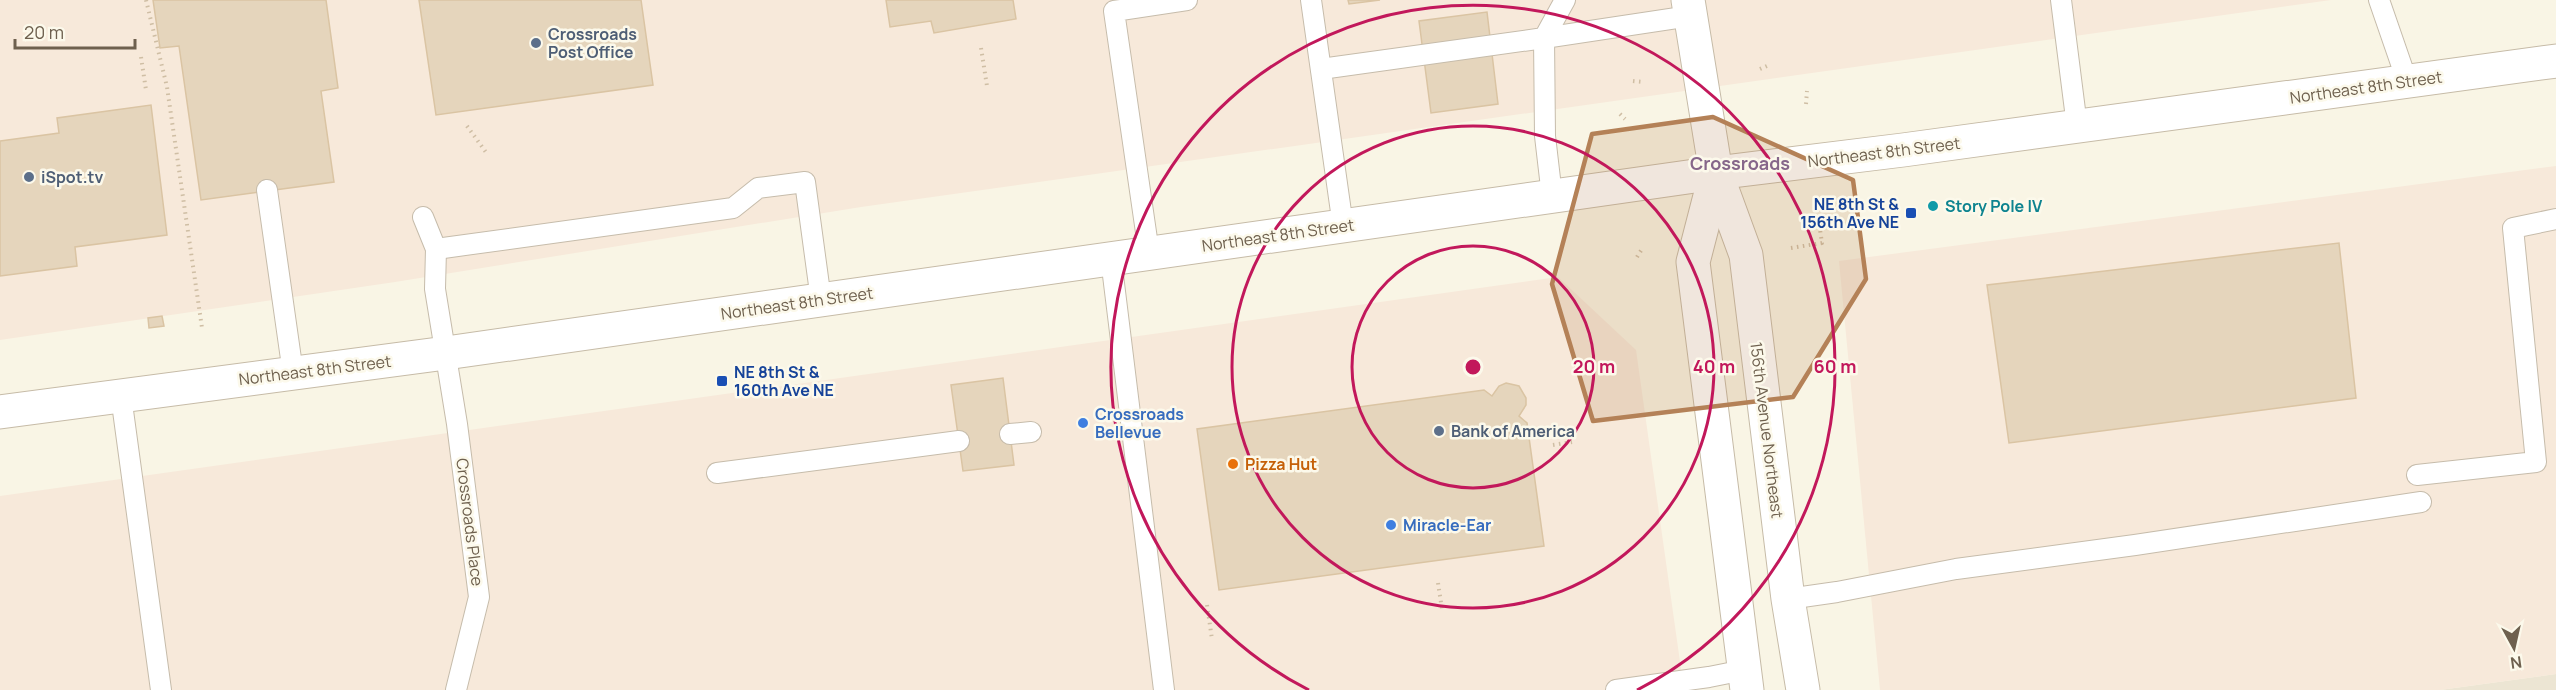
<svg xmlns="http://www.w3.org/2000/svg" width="2556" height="690" viewBox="0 0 2556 690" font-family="Manrope,sans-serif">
<rect width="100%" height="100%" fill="#f9f5e5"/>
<path fill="#ece5d3" d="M2556,674V690H2440Z"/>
<g fill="#f7e9da">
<path d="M0,0H2331L861,207L395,282L0,340Z"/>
<path d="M2556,166V674L2440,690H1880L1839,261Z"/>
<path d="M1558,277L1636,350L1684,690H0V496Z"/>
</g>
<g fill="#e5d5bc" stroke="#dac4a3" stroke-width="1.5">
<path d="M153,0H326L338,88L321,91L334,182L201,200L179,46L160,48Z"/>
<path d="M419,0H641L653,85L436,115Z"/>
<path d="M886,0H1013L1016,19L934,33L931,21L890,27Z"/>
<path d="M1348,0H1380L1349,4Z"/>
<path d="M1487,12L1498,104L1431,113L1419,21Z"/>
<path d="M151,105L167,235L75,247L77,266L0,276V141L59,133L57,118Z"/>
<path d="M2339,243L2356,398L2009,443L1987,285Z"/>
<path d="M162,316L164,326L149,328L148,318Z"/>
<path d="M1003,378L1014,465L963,471L951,385Z"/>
<path d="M1506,383L1519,386L1526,398V405L1519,416L1527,423L1544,546L1219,590L1197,429L1484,390L1492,396L1499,386Z"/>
</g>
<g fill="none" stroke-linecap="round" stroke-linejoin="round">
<g stroke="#c6bcab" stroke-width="22">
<g id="lane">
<path d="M1311,0L1343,226"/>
<path d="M2061,0L2077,126"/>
<path d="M2379,0L2407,81"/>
<path d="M1321,69L1544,38L1565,0"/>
<path d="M267,190L293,373"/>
<path d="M1552,196L1545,136L1544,38L1690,16"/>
<path d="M423,217L436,249L435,289L457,424L479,597L456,690"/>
<path d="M436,249L733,208L758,188L805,182L821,300"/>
<path d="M1149,253L1114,11L1187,0"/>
<path d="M1111,259L1164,690"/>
<path d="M121,396L161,690"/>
<path d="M1010,434L1031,432"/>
<path d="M717,473L959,441"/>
<path d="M2417,475L2536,462L2513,228L2556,219"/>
<path d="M1788,599L1837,592L1956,569L2135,545L2421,502"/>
<path d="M1616,690L1709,677L1744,670"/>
</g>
</g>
<g stroke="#c6bba7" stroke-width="35">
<g id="secondary">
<path d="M1688,0L1716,173L1746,255L1788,599L1803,690"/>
<path d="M1716,173L1693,262L1747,690"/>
<path d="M0,412L446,353L1716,173L1903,150L2556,61"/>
</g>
</g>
<g stroke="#cfbea4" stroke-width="4" stroke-dasharray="1.5 4.5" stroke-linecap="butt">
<path d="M146,0L167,87L202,328"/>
<path d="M981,48L987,86"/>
<path d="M141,57L146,90"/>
<path d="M1760,69L1769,65"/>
<path d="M1633,81L1643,82"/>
<path d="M1806,104L1807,91"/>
<path d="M1620,114L1625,119"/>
<path d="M467,126L488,155"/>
<path d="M1791,248L1822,243L1818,216"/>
<path d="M1637,257L1642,249"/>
<path d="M1553,445L1572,442"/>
<path d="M1438,583L1442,609"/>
<path d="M1207,605L1212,639"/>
</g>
<use href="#lane" stroke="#fff" stroke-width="20"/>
<use href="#secondary" stroke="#fff" stroke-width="33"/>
</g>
<path fill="#b48157" fill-opacity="0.2" stroke="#b48157" stroke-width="4.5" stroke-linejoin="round" d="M1713,117L1853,180L1866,279L1793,397L1593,421L1552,284L1592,134Z"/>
<g fill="none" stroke="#c2185b" stroke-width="3">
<circle cx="1473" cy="367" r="121"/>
<circle cx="1473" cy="367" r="241"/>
<path d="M1309 690A362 362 0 1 1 1637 690"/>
</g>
<g fill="#5c6f8a" stroke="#fcf9eb" stroke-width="2">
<circle cx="536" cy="43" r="6"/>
<circle cx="29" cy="177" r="6"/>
<circle cx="1439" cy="431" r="6"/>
</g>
<circle fill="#0f9aa8" stroke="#fcf9eb" stroke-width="2" cx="1933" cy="206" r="6"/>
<g fill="#1a4fb4" stroke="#fcf9eb" stroke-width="2">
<rect x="1905" y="207" width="12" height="12" rx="3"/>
<rect x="716" y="375" width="12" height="12" rx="3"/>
</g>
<g fill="#3f7fe0" stroke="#fcf9eb" stroke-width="2">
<circle cx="1083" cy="423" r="6"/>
<circle cx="1391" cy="525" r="6"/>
</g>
<circle fill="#e8710a" stroke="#fcf9eb" stroke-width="2" cx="1233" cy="464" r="6"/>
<g text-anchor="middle" stroke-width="5" stroke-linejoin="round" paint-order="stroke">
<g font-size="16" font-weight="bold" fill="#4e5e75" stroke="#fcf9eb" text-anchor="start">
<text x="548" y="40">Crossroads<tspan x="548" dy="18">Post Office</tspan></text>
<text x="41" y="183">iSpot.tv</text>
<text x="1451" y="437">Bank of America</text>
</g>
<g font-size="16" fill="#6e604e" stroke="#fcf9eb">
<text transform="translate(2366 87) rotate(-8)" y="6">Northeast 8th Street</text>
<text transform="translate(1884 152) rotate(-7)" y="6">Northeast 8th Street</text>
<text transform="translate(1278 235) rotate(-8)" y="6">Northeast 8th Street</text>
<text transform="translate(797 303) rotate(-8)" y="6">Northeast 8th Street</text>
<text transform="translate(315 370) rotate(-7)" y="6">Northeast 8th Street</text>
<text transform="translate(1767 430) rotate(83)" y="6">156th Avenue Northeast</text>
<text transform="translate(470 522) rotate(83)" y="6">Crossroads Place</text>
</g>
<g font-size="16" font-weight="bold" fill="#164399" stroke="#fcf9eb" text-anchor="end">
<text x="1899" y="210">NE 8th St &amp;<tspan x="1899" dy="18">156th Ave NE</tspan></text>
<text x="734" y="378" text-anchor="start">NE 8th St &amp;<tspan x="734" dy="18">160th Ave NE</tspan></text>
</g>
<g font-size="16" font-weight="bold" fill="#0d838f" stroke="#fcf9eb" text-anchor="start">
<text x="1945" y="212">Story Pole IV</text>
</g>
<g font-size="16" font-weight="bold" fill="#366cbe" stroke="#fcf9eb" text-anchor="start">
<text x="1095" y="420">Crossroads<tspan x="1095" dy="18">Bellevue</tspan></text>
<text x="1403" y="531">Miracle-Ear</text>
</g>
<g font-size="16" font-weight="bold" fill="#c56008" stroke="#fcf9eb" text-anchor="start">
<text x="1245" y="470">Pizza Hut</text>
</g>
<g font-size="18" font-weight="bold" fill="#86668a" stroke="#fcf9eb">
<text x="1740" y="170">Crossroads</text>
</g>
</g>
<circle cx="1473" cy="367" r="9" fill="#c2185b" stroke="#fcf9eb" stroke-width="3"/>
<g font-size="18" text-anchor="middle" font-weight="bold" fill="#c2185b" stroke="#fcf9eb" stroke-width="5" stroke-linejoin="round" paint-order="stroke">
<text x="1594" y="373">20 m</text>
<text x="1714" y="373">40 m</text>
<text x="1835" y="373">60 m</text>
</g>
<g transform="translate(2514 648) rotate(172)" stroke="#fcf9eb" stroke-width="4.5" paint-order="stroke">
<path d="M0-4.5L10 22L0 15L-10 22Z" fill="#6e604e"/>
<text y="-9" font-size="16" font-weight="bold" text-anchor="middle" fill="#6e604e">N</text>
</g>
<path d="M15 39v9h120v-9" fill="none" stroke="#6e604e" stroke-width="3"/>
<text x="24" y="39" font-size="18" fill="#6e604e" stroke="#fcf9eb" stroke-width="4.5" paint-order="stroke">20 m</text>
</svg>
